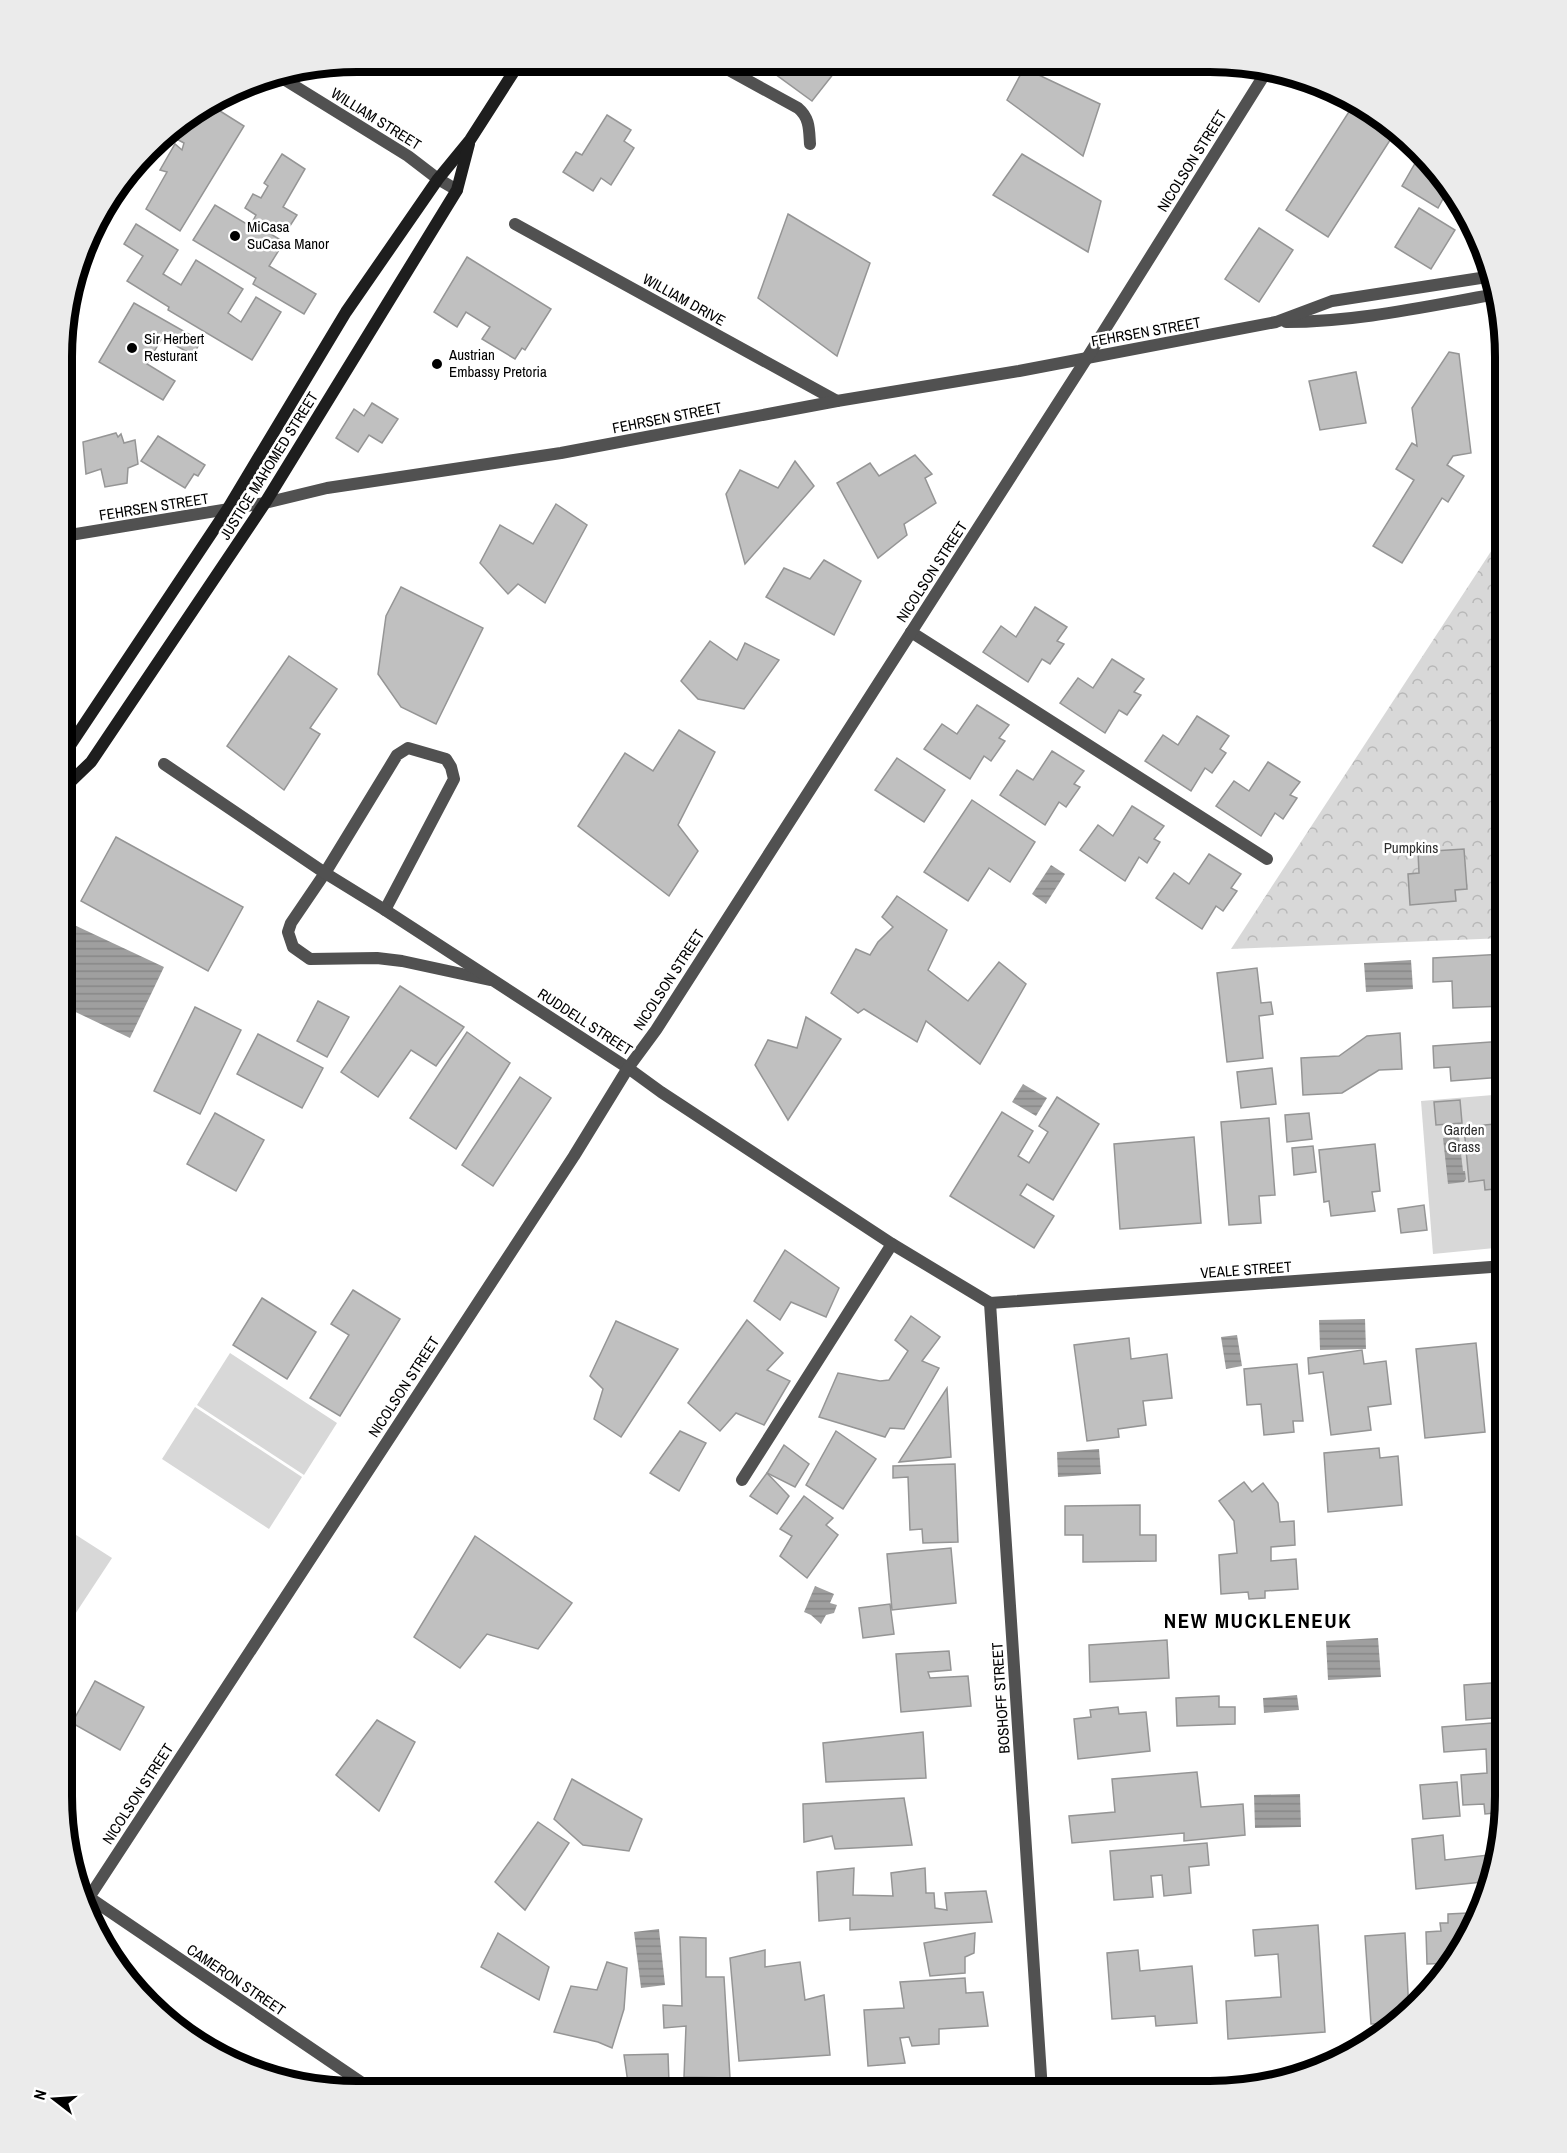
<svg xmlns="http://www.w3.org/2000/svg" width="1567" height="2153" viewBox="0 0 1567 2153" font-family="'Archivo Narrow',sans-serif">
<defs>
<pattern id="forest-crowns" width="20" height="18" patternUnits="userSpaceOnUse" patternTransform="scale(1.5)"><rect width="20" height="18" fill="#d8d8d8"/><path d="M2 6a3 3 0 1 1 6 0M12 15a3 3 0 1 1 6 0" fill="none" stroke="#b8b8b8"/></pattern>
<pattern id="water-rules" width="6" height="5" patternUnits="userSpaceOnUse" patternTransform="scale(1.5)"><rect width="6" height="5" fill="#9f9f9f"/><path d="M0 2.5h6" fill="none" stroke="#878787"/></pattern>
</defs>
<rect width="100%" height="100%" fill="#fff"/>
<g fill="#d8d8d8">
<path d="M1505,1094V1247L1433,1254L1421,1101Z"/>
<path d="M230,1353L337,1423L304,1475L197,1405Z"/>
<path d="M195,1407L302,1477L269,1529L162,1459Z"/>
<path d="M62,1526L112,1558L62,1634Z"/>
</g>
<path fill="url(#forest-crowns)" d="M1505,530V938L1231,949Z"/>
<g fill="url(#water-rules)">
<path d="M1051,865L1065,874L1046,904L1032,894Z"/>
<path d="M72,924L164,967L130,1038L63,1006V943Z"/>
<path d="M1411,960L1413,989L1366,992L1364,963Z"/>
<path d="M1023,1084L1047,1098L1036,1116L1012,1102Z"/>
<path d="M1459,1136L1463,1171H1465L1466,1179L1464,1182L1448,1184L1443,1138Z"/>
<path d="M1365,1319L1366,1349L1320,1350L1319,1320Z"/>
<path d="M1237,1335L1242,1366L1226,1369L1221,1337Z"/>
<path d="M1099,1449L1101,1474L1058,1477L1057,1452Z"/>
<path d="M815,1586L834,1594L830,1603L837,1605L834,1613L826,1615L821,1624L811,1615L804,1612Z"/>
<path d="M1378,1638L1381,1677L1328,1680L1326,1641Z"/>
<path d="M1297,1695L1299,1710L1264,1713L1263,1698Z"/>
<path d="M1300,1794L1301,1827L1255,1828L1254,1795Z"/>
<path d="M659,1929L665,1985L641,1988L634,1932Z"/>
</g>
<g fill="#c0c0c0" stroke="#959595" stroke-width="1.5">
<path d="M760,63H842L812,101Z"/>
<path d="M1024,68L1100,104L1083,156L1007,100Z"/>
<path d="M212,106L244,126L180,231L146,209L167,172L160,170L175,144L182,150L184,143L167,134L170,130Z"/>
<path d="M1352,107L1394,134L1328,237L1286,210Z"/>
<path d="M607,115L631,130L624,141L634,148L611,185L601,178L593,191L563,172L576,152L582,155Z"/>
<path d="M1421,153L1444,177L1450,186L1438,208L1402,186Z"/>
<path d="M282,154L305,169L283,207L297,215L286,232L275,225L269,233L284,242L269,266L316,294L304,314L253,284L256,278L193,240L215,205L250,226L256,215L245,208L253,194L261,198L268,186L264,183Z"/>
<path d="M1022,154L1101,201L1088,252L993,195Z"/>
<path d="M1419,208L1455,230L1431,269L1395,247Z"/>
<path d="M788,214L870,263L837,356L758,298Z"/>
<path d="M136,224L178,250L163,274L181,285L196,260L243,289L228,313L241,322L256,297L281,312L252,360L168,310L169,307L127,281L143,256L124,244Z"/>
<path d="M1259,228L1293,250L1259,302L1225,279Z"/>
<path d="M467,257L551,309L525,350L522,348L515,359L482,339L490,327L466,312L457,327L434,312Z"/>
<path d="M134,303L201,341L193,355L162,338L147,364L175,381L163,400L99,362Z"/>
<path d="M1449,352L1459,354L1471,453L1453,456L1447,465L1464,476L1448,502L1442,498L1402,563L1373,546L1414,480L1396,469L1412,443L1417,446L1412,408Z"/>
<path d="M1356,372L1366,423L1320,430L1309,381Z"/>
<path d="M372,403L398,419L382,443L369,435L358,452L336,438L354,409L364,416Z"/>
<path d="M116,433L118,437L121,434L124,443L135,440L138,464L128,468L127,483L105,487L101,469L86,474L83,442Z"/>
<path d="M158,436L205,465L198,476L194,474L185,488L141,461Z"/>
<path d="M915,455L932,474L925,478L936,503L904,524L907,535L878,558L837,483L870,463L879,476Z"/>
<path d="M795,461L814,486L745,564L726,494L740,470L778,488Z"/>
<path d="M556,504L587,525L545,603L518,584L508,594L480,563L500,525L533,544Z"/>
<path d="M824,560L861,581L834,635L766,597L784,568L810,579Z"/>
<path d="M401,587L483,628L436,724L401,707L378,674L386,616Z"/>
<path d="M1035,607L1067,627L1057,641L1064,644L1050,664L1042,659L1028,682L983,652L1001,626L1016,637Z"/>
<path d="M710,641L737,660L745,643L779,660L744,709L698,699L681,681Z"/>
<path d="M289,656L337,689L310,728L320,734L284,790L227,746Z"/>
<path d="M1112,659L1144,679L1134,692L1141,695L1127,715L1119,710L1105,733L1060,703L1078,678L1093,688Z"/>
<path d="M977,705L1009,725L999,738L1005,741L991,761L984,756L970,779L924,749L942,724L957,734Z"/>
<path d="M1197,716L1229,736L1220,749L1226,753L1212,773L1205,768L1191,791L1145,761L1163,735L1178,745Z"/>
<path d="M679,730L715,752L678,825L698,851L669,896L578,826L625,753L653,771Z"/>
<path d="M1052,751L1084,771L1074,784L1080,787L1066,807L1059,802L1045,825L1000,795L1017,770L1033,780Z"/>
<path d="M897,758L945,790L924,822L875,790Z"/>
<path d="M1268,762L1300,782L1290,795L1297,798L1283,819L1275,813L1261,836L1216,806L1234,781L1249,791Z"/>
<path d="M972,800L1035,842L1010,882L989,868L968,901L924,872Z"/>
<path d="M1132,806L1164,826L1154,839L1160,842L1147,863L1139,857L1125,881L1080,850L1098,825L1113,836Z"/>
<path d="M116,837L243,907L208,971L81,901Z"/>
<path d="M1464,849L1467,889L1455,890L1456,901L1410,905L1408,874L1419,873L1418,852Z"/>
<path d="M1209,854L1241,874L1231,888L1237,891L1223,911L1216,906L1202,929L1156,898L1174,873L1189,884Z"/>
<path d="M897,896L947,930L928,970L968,1001L999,962L1026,984L980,1064L926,1021L917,1042L864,1009L858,1013L831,993L856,949L870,955L878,942L893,927L882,917Z"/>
<path d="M1504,954L1505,1006L1453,1008L1452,981L1433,982V958Z"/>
<path d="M1257,968L1261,1003L1271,1002L1273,1014L1259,1016L1263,1058L1227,1062L1217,973Z"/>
<path d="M400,986L464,1027L436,1066L411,1050L378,1097L341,1072Z"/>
<path d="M318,1001L349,1017L327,1057L297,1041Z"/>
<path d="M195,1007L241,1030L200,1114L154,1091Z"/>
<path d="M806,1017L841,1039L788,1120L755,1065L768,1040L797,1048Z"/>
<path d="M467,1032L510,1063L456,1149L410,1118Z"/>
<path d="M1400,1033L1402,1069L1379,1070L1342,1093L1303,1095L1301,1058L1339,1056L1367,1036Z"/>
<path d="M258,1034L323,1068L302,1108L237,1074Z"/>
<path d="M1505,1041L1503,1077L1451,1081L1450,1067L1434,1068L1433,1046Z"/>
<path d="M1272,1068L1276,1104L1241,1108L1237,1072Z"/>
<path d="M520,1077L551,1098L493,1186L462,1165Z"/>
<path d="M1057,1097L1099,1124L1053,1200L1027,1184L1020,1195L1054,1216L1034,1248L950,1196L1002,1112L1033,1131L1018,1156L1029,1163L1048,1132L1039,1126Z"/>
<path d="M1460,1100L1462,1123L1436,1125L1434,1102Z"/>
<path d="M215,1113L264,1140L236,1191L187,1164Z"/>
<path d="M1309,1113L1312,1139L1287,1142L1285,1115Z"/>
<path d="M1269,1118L1275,1195L1259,1196L1261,1223L1229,1225L1221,1122Z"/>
<path d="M1505,1123V1188L1485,1190L1484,1180L1469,1182L1464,1127Z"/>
<path d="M1194,1137L1201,1223L1120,1229L1114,1144Z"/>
<path d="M1375,1144L1380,1191L1372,1192L1375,1211L1331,1216L1329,1201L1324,1202L1319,1150Z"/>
<path d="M1313,1146L1316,1172L1294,1175L1292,1148Z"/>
<path d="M1424,1205L1427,1230L1401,1233L1398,1209Z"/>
<path d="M785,1250L839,1288L826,1317L791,1302L780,1320L754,1301Z"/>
<path d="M353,1290L400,1319L340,1416L310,1398L349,1335L331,1324Z"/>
<path d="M262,1298L316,1332L287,1379L233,1345Z"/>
<path d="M911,1316L940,1337L922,1361L939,1368L904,1429L890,1428L885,1437L819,1417L838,1373L880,1381L889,1380L908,1351L895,1340Z"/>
<path d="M747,1320L783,1353L767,1370L790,1381L764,1425L736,1413L720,1431L688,1403Z"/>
<path d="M616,1321L678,1349L621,1437L594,1419L603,1389L590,1376Z"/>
<path d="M1129,1338L1131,1359L1167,1354L1172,1398L1143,1401L1146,1425L1118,1429L1119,1437L1087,1441L1074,1345Z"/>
<path d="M1476,1343L1485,1432L1425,1438L1416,1349Z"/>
<path d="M1362,1350L1364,1364L1386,1361L1391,1404L1368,1407L1371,1430L1331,1435L1323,1372L1309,1374L1308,1358Z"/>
<path d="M1297,1364L1303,1421H1293L1294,1432L1264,1435L1261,1404L1247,1405L1244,1369Z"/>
<path d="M1501,1367H1505V1418H1504Z"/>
<path d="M947,1388L951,1457L899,1462Z"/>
<path d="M680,1431L706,1443L679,1491L650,1473Z"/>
<path d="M836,1431L876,1459L843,1509L806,1485Z"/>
<path d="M784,1445L809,1464L795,1487L767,1473Z"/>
<path d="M1379,1448L1380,1458L1398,1456L1402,1505L1328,1512L1324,1453Z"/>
<path d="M955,1464L958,1542L923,1543L922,1529L910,1530L908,1477L893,1478V1466Z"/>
<path d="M767,1473L789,1496L777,1514L750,1496Z"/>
<path d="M1244,1482L1252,1492L1263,1483L1278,1503L1280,1522L1294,1521L1295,1545L1271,1547V1561L1296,1559L1298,1589L1265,1591V1598L1249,1599L1248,1592L1221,1594L1219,1555L1237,1553L1234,1521L1219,1501Z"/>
<path d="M804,1496L833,1518L826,1525L838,1535L807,1578L780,1556L792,1536L780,1529Z"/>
<path d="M1140,1505V1535H1156V1561L1083,1562V1535H1065V1506Z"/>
<path d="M475,1536L572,1603L538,1649L487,1634L460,1668L414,1637Z"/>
<path d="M951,1548L956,1603L892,1610L887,1554Z"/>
<path d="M890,1604L894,1634L863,1638L859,1608Z"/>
<path d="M1167,1640L1169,1678L1090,1682L1089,1645Z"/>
<path d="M949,1651L951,1670L928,1672L930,1678L968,1676L971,1706L901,1712L896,1654Z"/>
<path d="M95,1681L144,1707L120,1750L72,1723Z"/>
<path d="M1505,1682V1717L1466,1720L1464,1685Z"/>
<path d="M1219,1696V1707H1235V1724L1177,1726L1176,1698Z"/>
<path d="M1118,1707L1119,1714L1146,1712L1150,1751L1078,1759L1074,1719L1091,1717L1090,1710Z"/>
<path d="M377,1720L415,1742L379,1811L336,1775Z"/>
<path d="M1505,1722V1812L1485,1814L1484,1804L1463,1805L1461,1775L1487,1773L1486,1749L1444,1752L1442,1727Z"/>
<path d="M923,1732L926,1778L826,1782L823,1743Z"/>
<path d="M1197,1772L1201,1807L1243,1804L1245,1835L1184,1841V1833L1072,1843L1069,1816L1115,1812L1112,1779Z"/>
<path d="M572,1779L642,1819L629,1851L583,1845L554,1819Z"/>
<path d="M1457,1782L1460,1816L1423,1819L1420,1785Z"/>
<path d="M904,1798L912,1845L835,1849L832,1836L804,1842L803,1804Z"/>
<path d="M538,1822L569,1843L525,1910L495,1882Z"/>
<path d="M1443,1835L1445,1860L1497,1854L1492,1881L1416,1889L1412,1839Z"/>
<path d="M1207,1843L1209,1865L1189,1867L1191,1893L1164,1896L1162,1875L1151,1876L1153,1897L1114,1900L1110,1851Z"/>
<path d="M854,1868L853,1895L893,1896L891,1873L925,1868L926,1893H934L935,1908L947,1910L945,1893L986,1891L992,1922L850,1930V1918L819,1921L817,1872Z"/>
<path d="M1468,1913L1469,1933L1456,1961L1454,1963L1427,1964L1426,1932L1441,1931L1440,1923H1448V1914Z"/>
<path d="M1318,1925L1325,2032L1228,2039L1226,2001L1281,1997L1278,1954L1255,1956L1253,1930Z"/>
<path d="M498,1933L549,1967L539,2000L481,1967Z"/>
<path d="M975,1933L974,1953L965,1957V1973L930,1976L924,1943Z"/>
<path d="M1405,1933L1409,2013L1399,2023L1371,2024L1365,1936Z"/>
<path d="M680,1937L706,1938V1977H724L730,2078L684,2077L686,2026L664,2028L663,2005L682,2006Z"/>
<path d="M765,1950V1967L800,1962L805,2000L824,1995L830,2055L739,2061L730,1958Z"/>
<path d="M1138,1950L1140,1971L1192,1966L1197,2023L1156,2026L1155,2016L1112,2019L1107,1953Z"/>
<path d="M607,1962L627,1968L624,2009L612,2048L598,2042L554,2032L571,1986L597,1990Z"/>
<path d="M1442,1977L1430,1989L1429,1978Z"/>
<path d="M965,1978L966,1993L983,1992L988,2026L939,2029V2044L912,2046L909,2037L900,2038L905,2063L868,2066L864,2010L904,2008L900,1982Z"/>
<path d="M668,2054L669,2083H628L624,2055Z"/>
</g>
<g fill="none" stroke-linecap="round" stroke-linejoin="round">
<g stroke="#515151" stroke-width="12">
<path d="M716,63L798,108C810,118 809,130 810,144"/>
<path d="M385,910L454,779L451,767L446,759L408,748L397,755L325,873L291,923L288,932L293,947L310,959L377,958L402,961L490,980"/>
<path d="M1503,1092L1505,1091"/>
</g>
<g stroke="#515151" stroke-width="12">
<path d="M277,75L408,156L438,179L457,190"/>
<path d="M515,224L837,401"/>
<path d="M1286,322C1355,322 1423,307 1491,295"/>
<path d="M64,536L265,503L327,488L561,453L837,401L1019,371L1276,322L1332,301L1487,277"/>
<path d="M911,632L1267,859"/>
<path d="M164,764L325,873L385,910L628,1068L661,1092L892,1244L990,1303L1505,1266"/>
<path d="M990,1303L1042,2091"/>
<path d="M742,1480L892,1244"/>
<path d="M84,1894L371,2089"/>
<path d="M86,1902L574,1156L628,1068L656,1030L1087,358L1268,69"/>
<path d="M1194,2091L1219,2090"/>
</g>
<g stroke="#1e1e1e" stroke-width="12">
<path d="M63,756L227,510L346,312L438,179L470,140L520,62"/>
<path d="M63,789L91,762L265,503L457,190L469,144"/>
</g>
</g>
<g fill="#000" stroke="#fff" stroke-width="2">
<circle cx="235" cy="236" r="6"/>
<circle cx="132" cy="348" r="6"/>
<circle cx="437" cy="364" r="6"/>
</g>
<g text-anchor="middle" stroke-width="5" stroke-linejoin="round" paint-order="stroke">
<g font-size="15" fill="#000" stroke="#fff">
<text transform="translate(376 119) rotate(32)" y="5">WILLIAM STREET</text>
<text transform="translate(1192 161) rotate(-58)" y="5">NICOLSON STREET</text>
<text transform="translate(684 300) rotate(29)" y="5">WILLIAM DRIVE</text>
<text transform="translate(1146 332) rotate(-10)" y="5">FEHRSEN STREET</text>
<text transform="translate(667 418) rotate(-11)" y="5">FEHRSEN STREET</text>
<text transform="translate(269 466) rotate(-58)" y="5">JUSTICE MAHOMED STREET</text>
<text transform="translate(154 507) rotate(-9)" y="5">FEHRSEN STREET</text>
<text transform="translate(932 572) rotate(-57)" y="5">NICOLSON STREET</text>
<text transform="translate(669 980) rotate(-57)" y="5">NICOLSON STREET</text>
<text transform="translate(585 1022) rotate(33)" y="5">RUDDELL STREET</text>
<text transform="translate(1246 1270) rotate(-4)" y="5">VEALE STREET</text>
<text transform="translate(404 1387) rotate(-57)" y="5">NICOLSON STREET</text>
<text transform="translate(1001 1698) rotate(-94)" y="5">BOSHOFF STREET</text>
<text transform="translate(138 1794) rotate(-57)" y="5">NICOLSON STREET</text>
<text transform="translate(236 1980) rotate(34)" y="5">CAMERON STREET</text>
</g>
<g font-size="15" fill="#000" stroke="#fff" text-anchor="start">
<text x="247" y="232">MiCasa<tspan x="247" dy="17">SuCasa Manor</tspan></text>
<text x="144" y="344">Sir Herbert<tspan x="144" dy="17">Resturant</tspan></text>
<text x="449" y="360">Austrian<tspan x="449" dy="17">Embassy Pretoria</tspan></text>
</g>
<g font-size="15" fill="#2f2f2f" stroke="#fff">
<text x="1411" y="853">Pumpkins</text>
<text x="1464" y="1135">Garden<tspan x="1464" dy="17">Grass</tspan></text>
</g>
<g font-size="21" font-weight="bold" letter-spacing="1.5" fill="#000" stroke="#fff">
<text x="1258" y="1628">NEW MUCKLENEUK</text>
</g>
</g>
<path d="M0 0H1567V2153H0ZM357 72H1210A285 285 0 0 1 1495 357V1796A285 285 0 0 1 1210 2081H357A285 285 0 0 1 72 1796V357A285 285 0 0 1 357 72Z" fill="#ebebeb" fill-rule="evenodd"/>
<path fill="none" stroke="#000" stroke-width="8" d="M357 72H1210A285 285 0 0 1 1495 357V1796A285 285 0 0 1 1210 2081H357A285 285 0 0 1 72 1796V357A285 285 0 0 1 357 72Z"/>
<g transform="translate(54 2099) rotate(287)" stroke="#ffffff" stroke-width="4.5" paint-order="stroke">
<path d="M0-4.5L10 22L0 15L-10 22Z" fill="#000000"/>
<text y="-9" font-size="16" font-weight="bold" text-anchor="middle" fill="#000000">N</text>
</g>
</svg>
